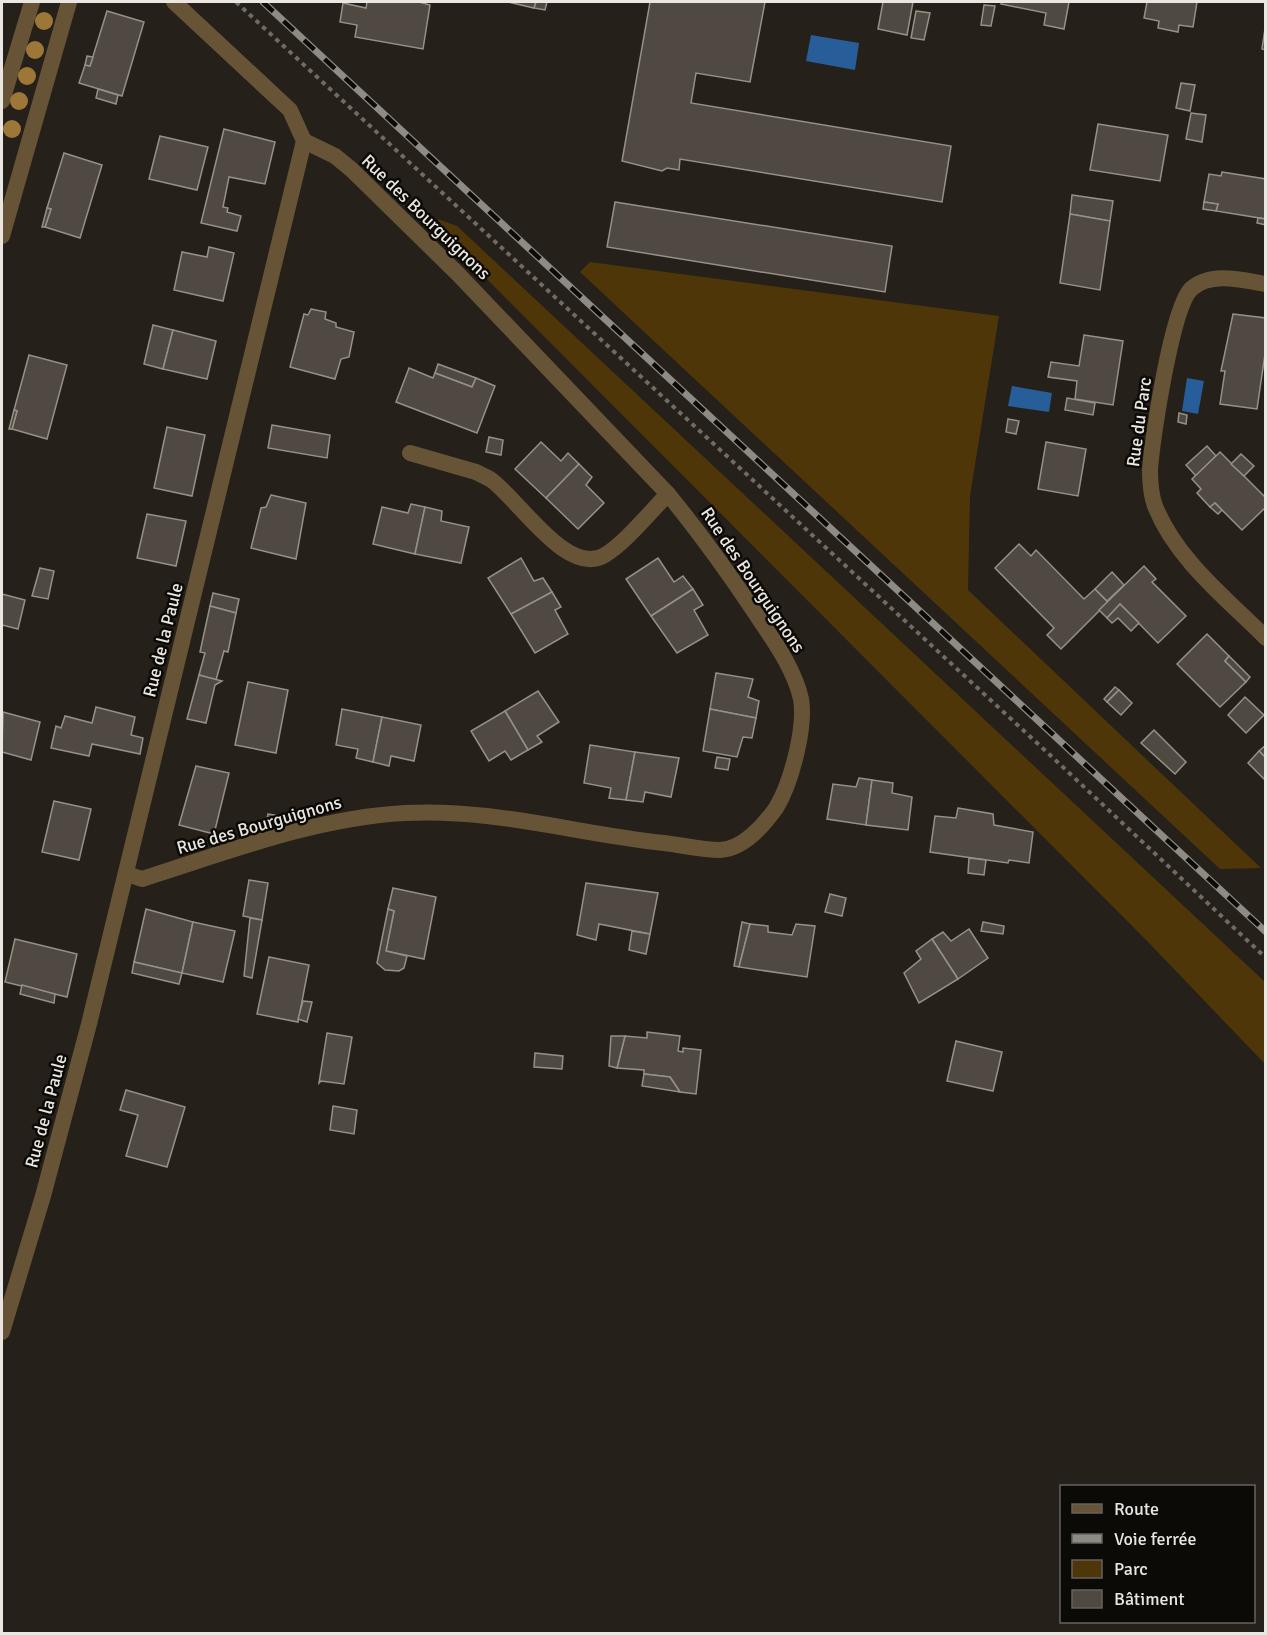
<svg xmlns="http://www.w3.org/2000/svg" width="1267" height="1635" viewBox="0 0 1267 1635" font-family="Signika,sans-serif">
<rect width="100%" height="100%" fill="#252019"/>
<g fill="#4f3609">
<path d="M438,219L457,226L1265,982V1064L1150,944L445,237Z"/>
<path d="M590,262L999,316L970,496L968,590L1261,868L1220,869L580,272Z"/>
</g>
<g fill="#275d99">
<path d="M811,35L859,43L855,70L806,61Z"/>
<path d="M1187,378L1204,381L1198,414L1182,411Z"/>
<path d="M1012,386L1052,393L1049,412L1008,406Z"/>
</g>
<g fill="#4f4942" stroke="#969188" stroke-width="1.5">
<path d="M367,2H419L430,5L423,49L355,37L357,25L340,22L343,3L366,8Z"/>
<path d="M508,2H536L534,8Z"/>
<path d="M536,2H547L545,10L534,8Z"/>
<path d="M650,2H765L750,82L696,73L691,103L951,146L942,202L680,159L679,170L667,168L662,171L622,161Z"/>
<path d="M883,2H913L907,35L878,29Z"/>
<path d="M1002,2H1069L1064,29L1044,25L1046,13L1001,4Z"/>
<path d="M1147,2H1197L1193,27L1179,25L1178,32L1158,28L1159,21L1144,18Z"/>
<path d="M984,5L995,6L991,26L981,25Z"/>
<path d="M107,11L144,22L122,96L79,83L85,65L90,66Z"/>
<path d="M916,11L930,13L924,40L911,38Z"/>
<path d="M1266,22V50L1262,49Z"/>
<path d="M87,56L93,57L90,66L85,65Z"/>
<path d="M1181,83L1195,85L1190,111L1176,108Z"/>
<path d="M98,89L118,95L116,104L96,98Z"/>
<path d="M1191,113L1206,115L1202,142L1186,139Z"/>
<path d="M1098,124L1168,135L1160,181L1090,170Z"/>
<path d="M224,129L275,142L265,184L229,177L223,207L228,208L227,212L241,216L237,231L201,223Z"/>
<path d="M160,136L208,147L197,190L149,179Z"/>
<path d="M64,153L102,165L80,238L45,227L51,209L47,208Z"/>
<path d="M1222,172L1266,179V219L1216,211L1218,204L1204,202L1209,174L1221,176Z"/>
<path d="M1072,195L1113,201L1110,221L1070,214Z"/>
<path d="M615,202L892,246L885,292L607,247Z"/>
<path d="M1204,202L1218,204L1216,211L1203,209Z"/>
<path d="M47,208L51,209L45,227H42Z"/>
<path d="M1070,214L1110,221L1100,290L1060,283Z"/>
<path d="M1258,218L1266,219V225L1257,223Z"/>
<path d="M209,247L234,253L223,301L174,290L182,252L207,257Z"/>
<path d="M311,309L326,312L325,319L336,323V327L354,332L349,357L341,359L335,379L290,367L304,314L308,315Z"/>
<path d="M1233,314L1266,318V347L1257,409L1220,404L1225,371H1221Z"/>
<path d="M153,325L173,330L163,369L144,364Z"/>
<path d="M173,330L216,341L207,379L163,369Z"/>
<path d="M1084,335L1123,341L1113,405L1075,399L1077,381L1048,377L1051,362L1079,366Z"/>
<path d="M29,355L67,365L47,439L12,429L17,411L14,410Z"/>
<path d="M438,364L476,378L472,387L435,373Z"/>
<path d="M409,368L433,378L435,373L472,387L476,378L495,386L477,433L396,402Z"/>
<path d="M1067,398L1095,403L1093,415L1065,410Z"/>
<path d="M14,410L17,411L12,429H9Z"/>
<path d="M1179,413L1187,415L1186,424L1178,422Z"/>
<path d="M1008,419L1019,421L1016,434L1006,432Z"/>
<path d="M272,425L330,435L327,458L268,448Z"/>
<path d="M167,427L205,435L192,496L154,488Z"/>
<path d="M489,437L503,440L501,455L486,452Z"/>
<path d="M541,442L561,461L568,453L579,464L546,498L515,469Z"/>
<path d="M1046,442L1086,449L1078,496L1038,489Z"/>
<path d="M1207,446L1216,456L1196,476L1186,465Z"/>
<path d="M1220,452L1266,498V507L1242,530L1215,503L1210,507L1197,493L1201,489L1192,479Z"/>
<path d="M1241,454L1254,466L1244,476L1231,464Z"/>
<path d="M579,464L592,477L586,485L604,503L578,529L546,498Z"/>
<path d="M271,495L306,503L296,559L251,548L261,508L266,507Z"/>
<path d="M1215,503L1222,510L1218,514L1210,507Z"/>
<path d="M411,504L425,507L415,554L373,544L382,507L408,513Z"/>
<path d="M425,507L442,511L441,521L469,527L461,563L415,554Z"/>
<path d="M147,514L186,521L176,566L137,558Z"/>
<path d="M1019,544L1031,556L1036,550L1084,599L1095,589L1108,602L1061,649L1047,635L1054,628L995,568Z"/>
<path d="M521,558L534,581L543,578L552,592L511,614L488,578Z"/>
<path d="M658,558L674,582L683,576L693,589L651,616L626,579Z"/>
<path d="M1144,566L1156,579L1152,582L1186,616L1158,643L1120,604L1107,618L1099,610Z"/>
<path d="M40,568L54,571L48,599L32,596Z"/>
<path d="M1112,572L1124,585L1107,601L1095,589Z"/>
<path d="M693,589L703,605L694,610L708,635L677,653L651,616Z"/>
<path d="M552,592L561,607L555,610L568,634L535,653L511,614Z"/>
<path d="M213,593L239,599L236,613L210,606Z"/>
<path d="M2,594L25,600L18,629L2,625Z"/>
<path d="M1120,604L1139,623L1131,631L1118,618L1112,623L1107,618Z"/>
<path d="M210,606L236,613L228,652L224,651L216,680L199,675L205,653L200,652Z"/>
<path d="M1207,634L1229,656L1225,661L1246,682L1220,707L1177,664Z"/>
<path d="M1229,656L1250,677L1246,682L1225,661Z"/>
<path d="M716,673L753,679L748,697L759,701L756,718L710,709Z"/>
<path d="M199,675L222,681L215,685L206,723L187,719Z"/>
<path d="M248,682L288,690L276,753L235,745Z"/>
<path d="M1115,687L1119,690L1107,702L1104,699Z"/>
<path d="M1119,690L1132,703L1121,715L1107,702Z"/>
<path d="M538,691L559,722L537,736L542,742L528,750L505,711Z"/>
<path d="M1245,697L1264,715L1246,733L1228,715Z"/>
<path d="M96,707L135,717L131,735L143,738L140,754L92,744L89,756L51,748L56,726L61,728L65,716L92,723Z"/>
<path d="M342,709L382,717L373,762L356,758L358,749L336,745Z"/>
<path d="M710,709L756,718L752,738L743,737L737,757L703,751Z"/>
<path d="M505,711L528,750L511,760L505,751L489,761L471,731Z"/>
<path d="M3,712L40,722L31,760L2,752Z"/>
<path d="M382,717L421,725L414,761L391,756L389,766L373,762Z"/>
<path d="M1154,730L1186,762L1175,774L1141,743Z"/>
<path d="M590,745L635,752L626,800L609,798L611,788L584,783Z"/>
<path d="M1266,745V758L1259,751Z"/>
<path d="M1259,751L1266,758V781L1248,763Z"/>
<path d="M635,752L679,758L671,797L645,792L643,802L626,800Z"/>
<path d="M717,757L730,759L728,770L715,768Z"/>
<path d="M196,766L229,773L214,834L179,825Z"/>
<path d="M859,778L872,780L866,825L827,819L833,784L856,787Z"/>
<path d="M872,780L893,783L892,793L912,797L908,830L866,825Z"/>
<path d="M54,801L91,809L79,860L42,852Z"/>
<path d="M958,808L993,814L994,825L1033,832L1029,863L1009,860L1008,863L930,852L935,816L956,818Z"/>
<path d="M268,814L281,816L279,824L265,828Z"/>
<path d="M969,858L986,860L984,875L968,873Z"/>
<path d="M249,880L268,883L262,920L243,916Z"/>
<path d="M586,883L658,893L650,934L599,924L596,940L577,935Z"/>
<path d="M393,888L436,897L424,959L386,951L394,911L388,909Z"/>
<path d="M830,894L846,898L842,916L825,912Z"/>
<path d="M146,909L193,922L182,973L134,962Z"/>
<path d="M388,909L394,911L386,951L407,956L404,968L399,971L385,970L377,963Z"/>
<path d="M250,918L262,920L252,978L244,976Z"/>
<path d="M193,922L235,931L223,982L182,973Z"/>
<path d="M742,922L750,924L739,967L734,966Z"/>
<path d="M983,922L1004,926L1003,934L981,931Z"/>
<path d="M750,924L768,926V932L792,935L796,924L815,926L807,977L739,967Z"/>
<path d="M969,929L988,958L958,979L932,939L943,932L951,941Z"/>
<path d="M632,931L650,934L646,954L629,950Z"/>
<path d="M15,939L77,954L67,997L5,982Z"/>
<path d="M932,939L958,979L919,1003L904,973L921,959L916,951Z"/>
<path d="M269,957L309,965L298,1022L257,1014Z"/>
<path d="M134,962L182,973L179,984L132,973Z"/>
<path d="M22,985L55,994L54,1003L20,994Z"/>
<path d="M303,1001L312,1002L307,1022L298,1019Z"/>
<path d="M647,1032L680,1036L678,1051L683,1052V1048L701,1050L696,1094L680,1092L670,1077L644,1074V1070L617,1068L625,1036L647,1038Z"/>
<path d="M327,1033L352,1037L344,1084L321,1081L319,1083Z"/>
<path d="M611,1036H625L617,1068L609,1066Z"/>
<path d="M956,1041L1002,1052L993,1091L947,1081Z"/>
<path d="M535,1053L563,1056L562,1069L534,1067Z"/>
<path d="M644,1074L670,1077L680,1092L642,1086Z"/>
<path d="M126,1090L185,1107L167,1167L126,1156L138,1115L120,1110Z"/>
<path d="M333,1106L357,1110L354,1134L330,1130Z"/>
</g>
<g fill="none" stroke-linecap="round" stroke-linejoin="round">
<path stroke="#6f6b65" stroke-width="4" stroke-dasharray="4.5 4.5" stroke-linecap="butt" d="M236,2L1050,755L1266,958"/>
<g stroke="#675436" stroke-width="16">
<path d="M2,101L32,2"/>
<path d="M2,236L69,2"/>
<path d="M1266,284C1242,280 1211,271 1191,289C1172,308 1152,438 1150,470C1150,481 1151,495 1155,506C1176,559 1226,598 1266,638"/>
<path d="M410,453L476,472L490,479C519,499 567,578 605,555C626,542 650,512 668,494"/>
<path d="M127,874L142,879C228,852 314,818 405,813C493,808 577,834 664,843C682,845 702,850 720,850C743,849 764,825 776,808C791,784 806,727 801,699C794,668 773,640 756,614C728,572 699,532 668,494L458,274L352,170L335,156L304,141"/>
<path d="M2,1332L43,1196L89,1024L304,141L290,110L174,2"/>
</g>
<g stroke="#8e8a84" stroke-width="7">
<path id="rail" d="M263,2L1266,932"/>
</g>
<use href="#rail" stroke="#0c0a07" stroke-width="4.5" stroke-dasharray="14" stroke-linecap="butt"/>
</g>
<g fill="#9c7738">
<circle cx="44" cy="21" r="9"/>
<circle cx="35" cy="50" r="9"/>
<circle cx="27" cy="76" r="9"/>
<circle cx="19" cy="101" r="9"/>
<circle cx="12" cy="129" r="9"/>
</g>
<g text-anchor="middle" stroke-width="5" stroke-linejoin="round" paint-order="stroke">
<g font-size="18" fill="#eae7e2" stroke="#0c0a07">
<text transform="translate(426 217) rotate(44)" y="6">Rue des Bourguignons</text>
<text transform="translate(1139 422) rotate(-82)" y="6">Rue du Parc</text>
<text transform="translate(753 580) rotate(56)" y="6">Rue des Bourguignons</text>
<text transform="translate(163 640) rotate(-76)" y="6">Rue de la Paule</text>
<text transform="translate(259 825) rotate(-16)" y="6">Rue des Bourguignons</text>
<text transform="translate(46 1111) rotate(-75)" y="6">Rue de la Paule</text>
</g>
</g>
<rect width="1267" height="1635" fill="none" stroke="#eae7e2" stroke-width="6"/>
<rect x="1060" y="1485" width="195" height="138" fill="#0c0a07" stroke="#65625f" stroke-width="1.5"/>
<rect x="1072" y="1504" width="30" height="9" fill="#675436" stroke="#65625f" stroke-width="1.5"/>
<text x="1114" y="1515" font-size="18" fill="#eae7e2">Route</text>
<rect x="1072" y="1534" width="30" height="9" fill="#8e8a84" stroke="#65625f" stroke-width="1.5"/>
<text x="1114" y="1545" font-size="18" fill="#eae7e2">Voie ferrée</text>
<rect x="1072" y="1560" width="30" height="18" fill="#4f3609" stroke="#65625f" stroke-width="1.5"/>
<text x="1114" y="1575" font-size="18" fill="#eae7e2">Parc</text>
<rect x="1072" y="1590" width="30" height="18" fill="#4f4942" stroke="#65625f" stroke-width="1.5"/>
<text x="1114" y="1605" font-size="18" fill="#eae7e2">Bâtiment</text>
</svg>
